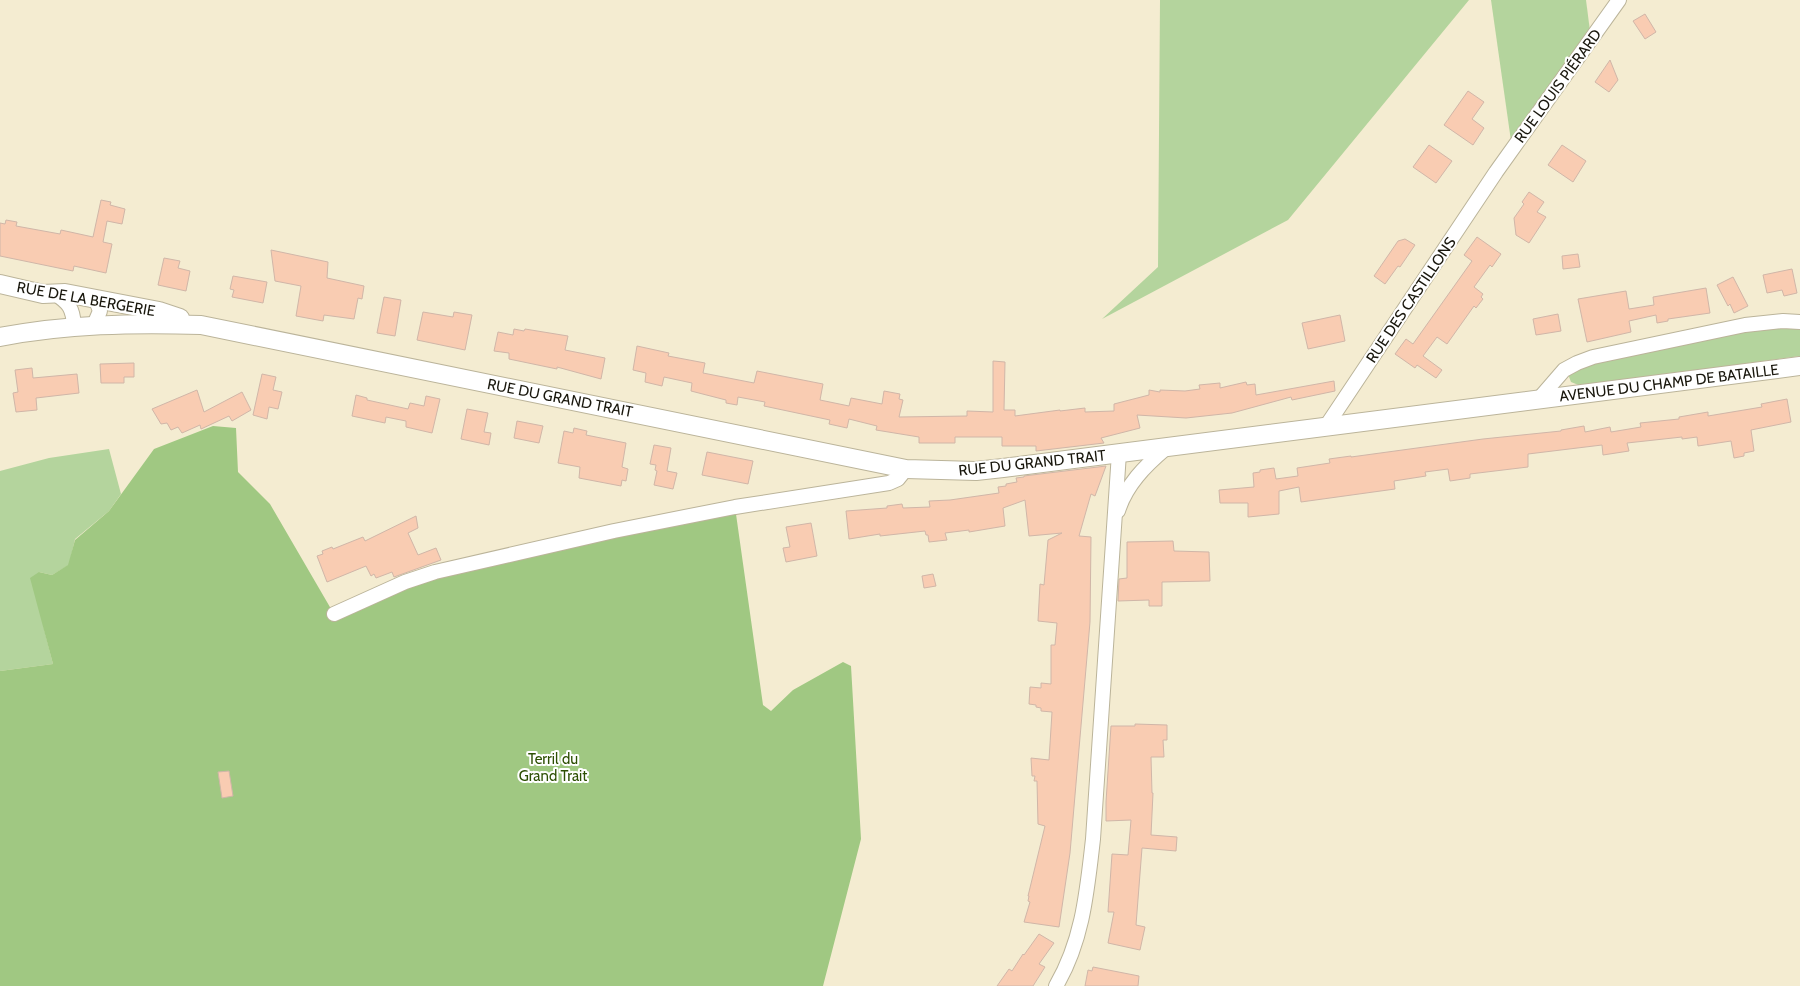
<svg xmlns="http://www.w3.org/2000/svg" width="1800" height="986" viewBox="0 0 1800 986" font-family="Cabin,sans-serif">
<rect width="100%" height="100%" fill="#f4ecd1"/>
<g fill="#b4d49d">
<path d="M1160,0H1469L1288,220L1102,319L1158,267Z"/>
<path d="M1491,0H1586L1590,31L1511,141Z"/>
<path d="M1800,326V356L1581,386L1571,382L1568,374L1574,367L1745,327Z"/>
<path d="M109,449L121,494L109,511L75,539L69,565L52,575L39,572L44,629L53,664L0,671V471L49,458Z"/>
</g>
<path fill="#a0c882" d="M213,426L236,428L238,472L270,504L334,614L405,582L735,507L763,705L771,711L793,690L843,662L851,666L861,839L823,986H0V671L53,664L30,578L39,572L52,575L68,565L75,540L109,511L154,449Z"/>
<g fill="#f9ccb2" stroke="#d0b6a8">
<path d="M1645,14L1656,32L1645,39L1633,21Z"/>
<path d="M1610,60L1618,80L1609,92L1595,82Z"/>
<path d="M1468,91L1484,102L1472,119L1484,128L1473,145L1444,125Z"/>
<path d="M1429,145L1452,161L1436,183L1413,167Z"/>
<path d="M1562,145L1586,161L1573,182L1548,165Z"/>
<path d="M1529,192L1544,202L1537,212L1546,217L1529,243L1516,235L1514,218L1524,204L1522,202Z"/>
<path d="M101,200L111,202L110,205L125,209L122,224L107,221L103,242L112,244L106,273L74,266L73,271L0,256V223L5,224L6,220L17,222L16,226L60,234L61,230L93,237Z"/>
<path d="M1477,237L1501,254L1492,267L1490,265L1474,287L1483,294L1481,297L1483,299L1476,308L1474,306L1447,344L1437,337L1423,356L1442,370L1436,378L1417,365L1415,368L1395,354L1406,339L1413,344L1472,261L1464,255Z"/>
<path d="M1405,239L1415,245L1400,267L1398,266L1385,284L1374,276L1398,241Z"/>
<path d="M271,250L328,262L327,278L364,286L362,299L358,298L354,319L324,315L323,321L296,316L301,286L275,281Z"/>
<path d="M1578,254L1580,267L1563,269L1562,256Z"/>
<path d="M164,258L180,261L178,268L190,271L186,291L158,285Z"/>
<path d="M1792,269L1797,293L1784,296L1782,290L1767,293L1763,275Z"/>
<path d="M233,276L267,282L263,303L232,297L234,290L230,289Z"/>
<path d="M1733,277L1748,306L1734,313L1730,304L1728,306L1717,285Z"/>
<path d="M1706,288L1710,313L1668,319V321L1657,323L1656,315L1629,321L1631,332L1587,342L1578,299L1626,291L1629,309L1654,305L1653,297Z"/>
<path d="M384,297L401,300L395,336L377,333Z"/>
<path d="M423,312L453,317L454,312L472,315L465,350L417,340Z"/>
<path d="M1558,314L1561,331L1536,335L1533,319Z"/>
<path d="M1340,315L1345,341L1308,349L1302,323Z"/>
<path d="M514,329L524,331L525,329L568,336L565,350L605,358L601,379L557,367V369L509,359V353L494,351L498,332L513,335Z"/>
<path d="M637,346L669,353L668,356L705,363L703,373L754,383L757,371L823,384L820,400L849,406L851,398L882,404L884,391L900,394L899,399L903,400L899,417L967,416V411L993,412V361L1005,362L1004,410H1015V416L1060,410V411L1085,408V412L1114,411V404L1149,395V390L1160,392V390L1185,391L1200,389L1199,385L1220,383V388L1246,382L1247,385L1255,384L1256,395L1334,381L1335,391L1292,400L1291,397L1232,413L1186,418L1137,415L1140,428L1101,438L1104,443L1036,451V446H1002V437H955V443H919V437L876,430L877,426L849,419L847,428L829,424L830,420L764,406L765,402L738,397L737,405L726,403V400L691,391L692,383L664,377L662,386L645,382L646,373L633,370Z"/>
<path d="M134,363V377H124V383H101L100,364Z"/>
<path d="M32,368L33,378L77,374L79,393L36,398L37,410L16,412L13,393L18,392L15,370Z"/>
<path d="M262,374L276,377L273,390L282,392L278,409L269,407L267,419L253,415Z"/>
<path d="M197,390L204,412L242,392L251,410L232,421L229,416L201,429L200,425L182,433L178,427L171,430L167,423L161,424L152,409Z"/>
<path d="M356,395L367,398V400L408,409L410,403L424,406L426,396L440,399L432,433L406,427V421L386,417L385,423L352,416Z"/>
<path d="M1787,399L1791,422L1751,430L1754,451L1744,453V456L1734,458L1731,441L1698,446L1697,437L1682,439V437L1627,443L1629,451L1603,455L1602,445L1528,454V467L1470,474V478L1450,481L1448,469L1425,472L1426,476L1394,481L1395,489L1301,502L1299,487L1279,491V514L1248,517V503H1220L1219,490L1254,487L1253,473L1260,472V470L1274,468L1276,479L1298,476L1297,468L1330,463L1329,459L1351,456V457L1483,439L1561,431V430L1584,426L1585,432L1610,427L1611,432L1641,427L1640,423L1679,419V417L1708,412V416L1762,407L1761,404Z"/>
<path d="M467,409L488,413L484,432L491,433L489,445L461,439Z"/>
<path d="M517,421L543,426L539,443L514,438Z"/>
<path d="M574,428L587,431L586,435L626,443L622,467L628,469L626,481L622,480L621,486L579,478L580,467L558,463L564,431L573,433Z"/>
<path d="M654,445L671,448L667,471L677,473L673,489L654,485L657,471L655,470L656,465L650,464Z"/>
<path d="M707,452L753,461L748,484L702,475Z"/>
<path d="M1106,466L1095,496L1091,494L1079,536L1091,537L1090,622L1070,853L1059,927L1024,922L1030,902L1028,901L1029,896H1028L1045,826L1038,824L1037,781H1034L1035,776H1032L1031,758L1049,760L1052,712L1041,711V708L1036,707V705L1029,704L1030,687L1041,688V683L1051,684V645H1055L1057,623L1038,621L1040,584L1044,585L1048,540L1062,533L1029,536L1025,500L1003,508L1005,526L969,532V530L945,533L947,540L929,542L928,535H926L925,531L880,536V534L849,539L846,511L887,508V506L902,504L903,508L930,507L929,501L950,500L999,493L998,487L1006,486V484L1017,482L1016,478L1024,477V476Z"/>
<path d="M416,516L418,528L408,533L418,555L436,548L441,560L394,577L392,572L376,578L374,574L371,576L366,566L327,582L317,556L323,554L322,551L332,547L333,549L363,537L365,541Z"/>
<path d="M811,523L817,556L786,562L783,548L790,547L786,527Z"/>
<path d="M1173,541L1174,551L1209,552L1210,581L1162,582V606H1149V600L1118,601L1119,579L1127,578V542Z"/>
<path d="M933,574L936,586L924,588L922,576Z"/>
<path d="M1135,724L1167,725V740H1163L1164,757H1151L1152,793H1153L1151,835L1177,837L1176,851L1142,848L1136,925L1145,927L1140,950L1108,943L1114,912H1108L1112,854L1128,855L1131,820L1106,821V802L1111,726H1135Z"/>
<path d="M229,771L233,796L222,798L218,772Z"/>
<path d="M1039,934L1054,943L1039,964L1045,967L1033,986H997L1009,969L1012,971L1023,954L1024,955Z"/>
<path d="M1093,967L1139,976L1138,986H1085L1088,970L1092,971Z"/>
</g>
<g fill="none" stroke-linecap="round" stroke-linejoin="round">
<g stroke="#bbb49a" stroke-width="16">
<g id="minor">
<path d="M54,293C69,303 73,308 74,326"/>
<path d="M94,325L100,311L96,300"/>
<path d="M1538,400L1564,370L1577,363L1593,357L1745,325L1783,321L1800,322"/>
<path d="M1325,428L1496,172L1619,0"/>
<path d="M1118,511C1126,485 1145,466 1165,449"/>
<path d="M334,614L405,582L435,572L614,531L735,507L889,483L898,479L906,469"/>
<path d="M1056,986C1083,940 1087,891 1093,839L1119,453"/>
</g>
</g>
<g stroke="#bbb49a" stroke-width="20">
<g id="tertiary">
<path d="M0,284L43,294L65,293L159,311L180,318"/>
<path d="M0,337C67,324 133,323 201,325L906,469L976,471L1003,468L1800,366"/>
</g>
</g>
<use href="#minor" stroke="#fff" stroke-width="14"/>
<use href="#tertiary" stroke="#fff" stroke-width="18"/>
</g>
<g text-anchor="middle" stroke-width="4" stroke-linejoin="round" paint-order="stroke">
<g font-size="15" fill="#19170d" stroke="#fff">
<text transform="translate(1558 86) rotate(-54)" y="5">RUE LOUIS PIÉRARD</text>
<text transform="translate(86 299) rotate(10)" y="5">RUE DE LA BERGERIE</text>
<text transform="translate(1411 300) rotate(-56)" y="5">RUE DES CASTILLONS</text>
<text transform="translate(1669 383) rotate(-7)" y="5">AVENUE DU CHAMP DE BATAILLE</text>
<text transform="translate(560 398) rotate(11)" y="5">RUE DU GRAND TRAIT</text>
<text transform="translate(1032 463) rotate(-6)" y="5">RUE DU GRAND TRAIT</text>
</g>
<g font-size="15" fill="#2d4f03" stroke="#fff">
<text x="553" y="764">Terril du<tspan x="553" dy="17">Grand Trait</tspan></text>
</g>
</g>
</svg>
